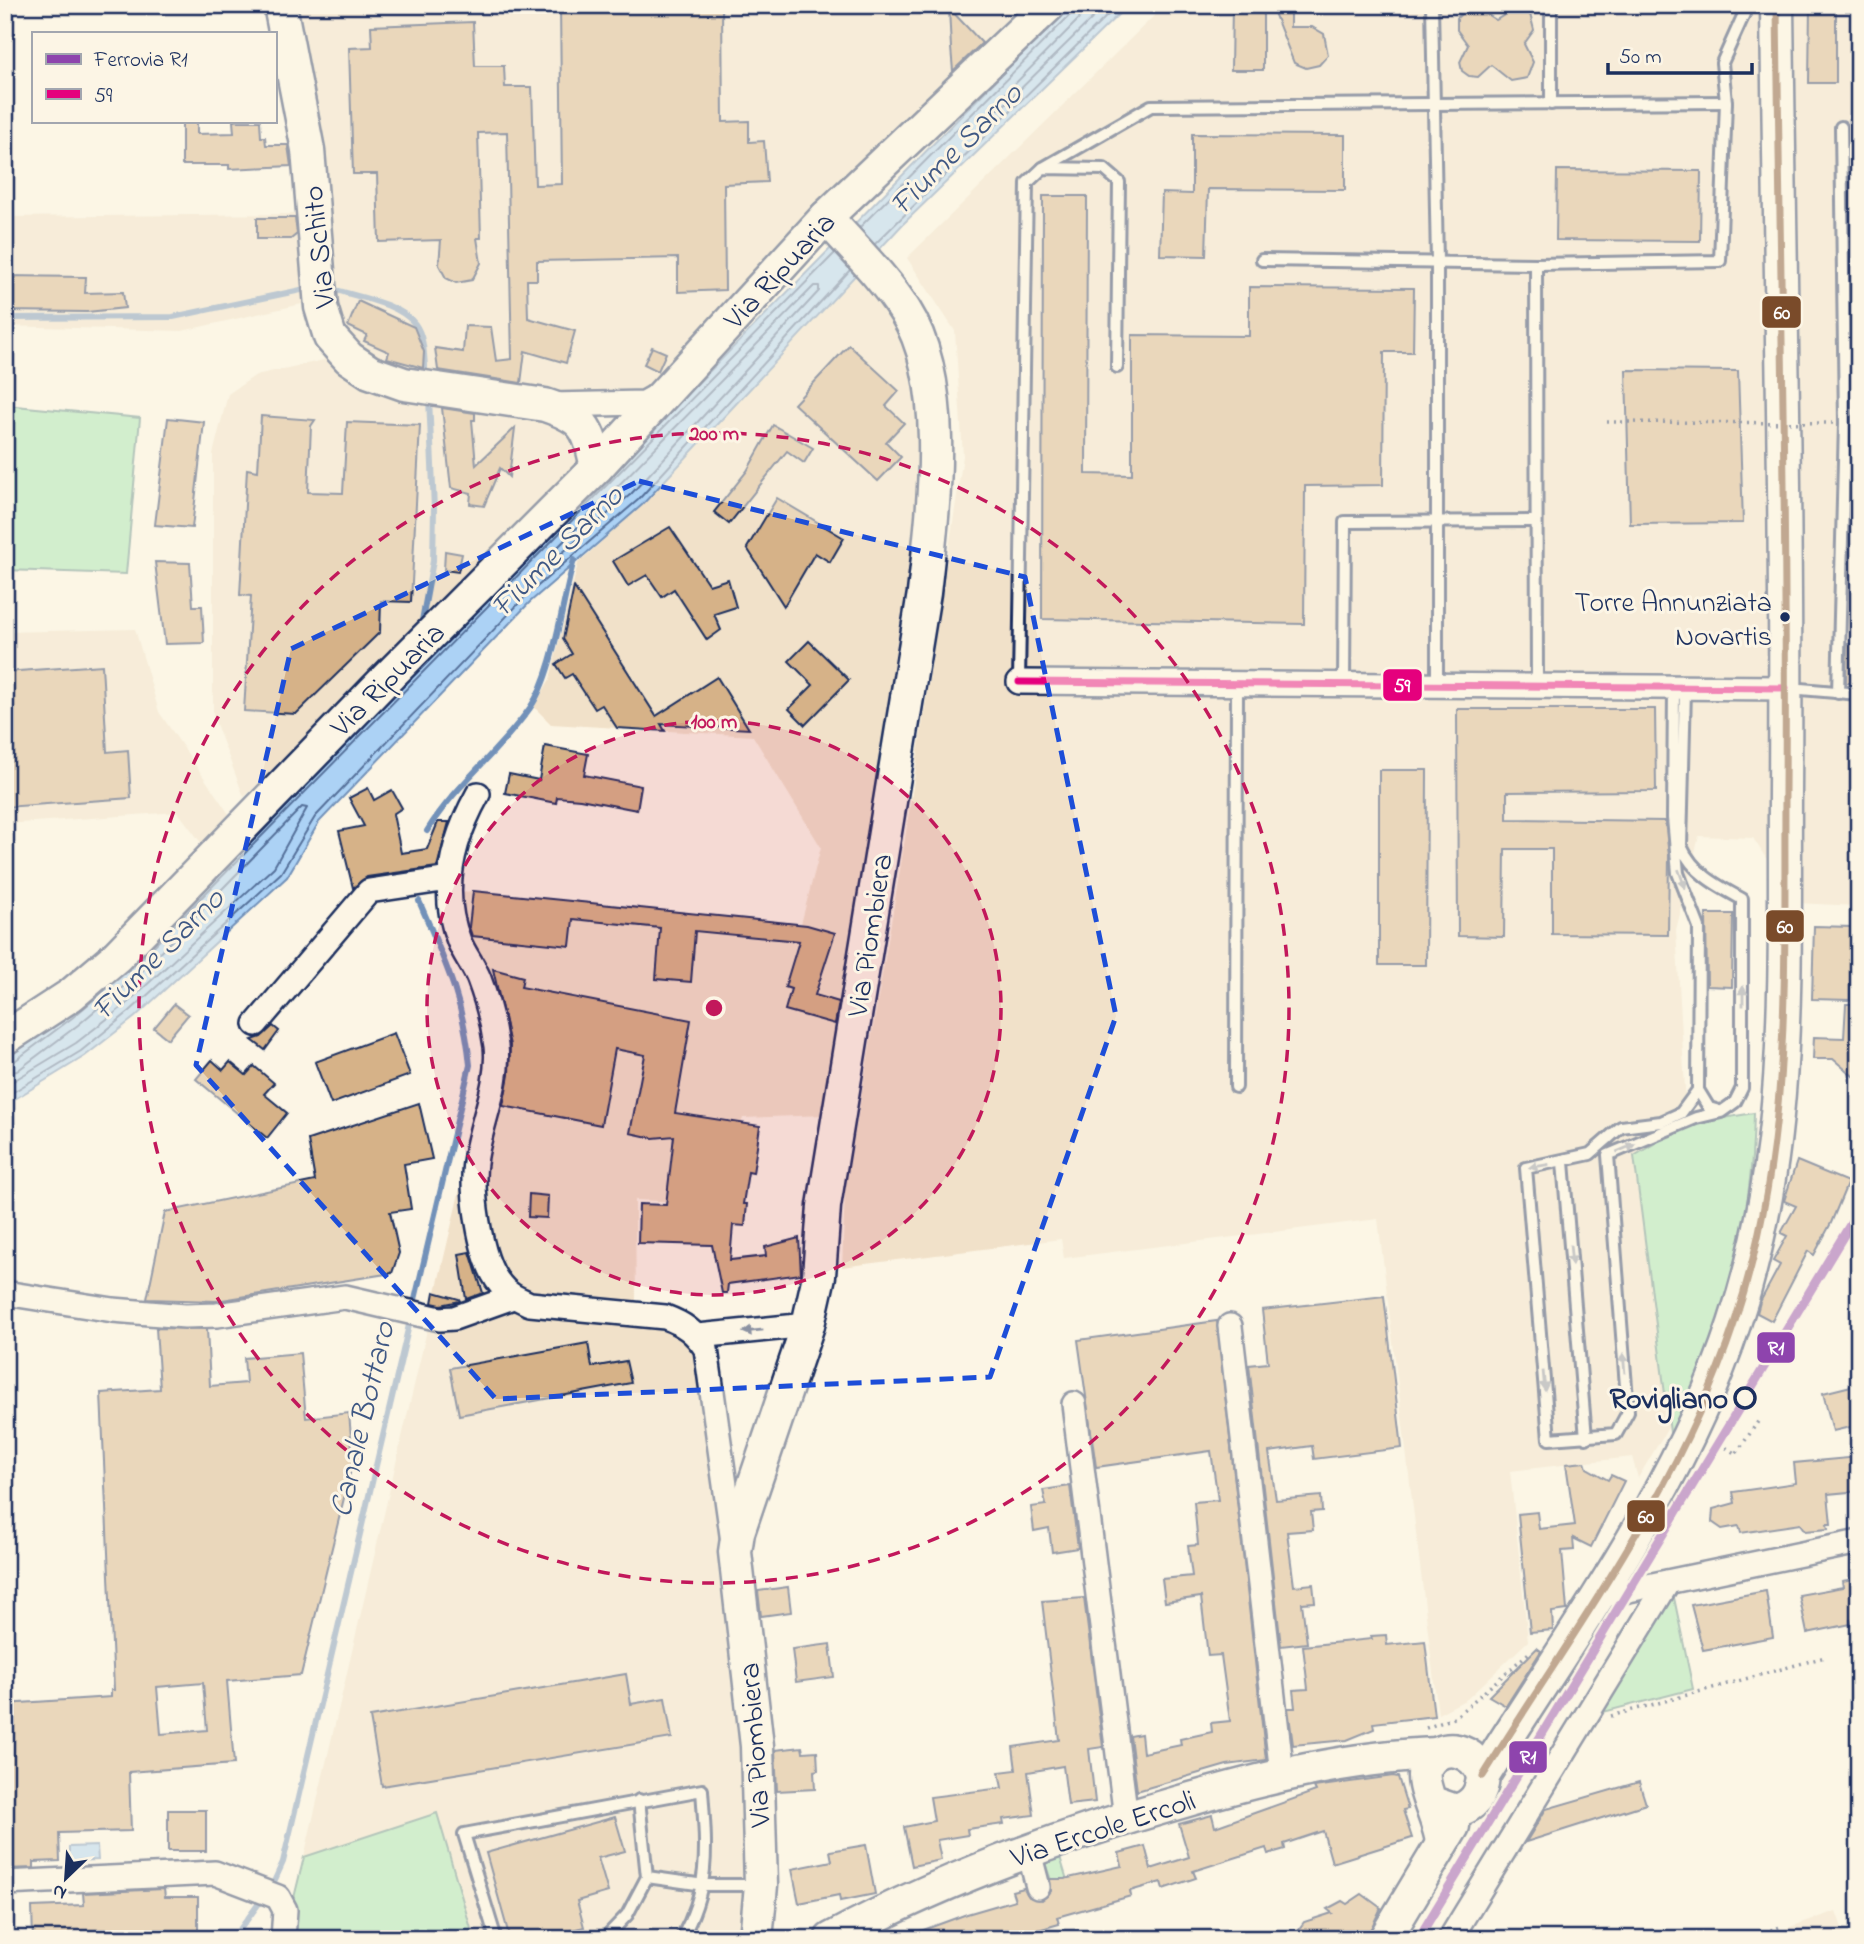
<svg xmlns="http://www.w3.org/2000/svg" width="1864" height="1944" viewBox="0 0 1864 1944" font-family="'Indie Flower',sans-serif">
<rect width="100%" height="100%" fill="#fcf5e5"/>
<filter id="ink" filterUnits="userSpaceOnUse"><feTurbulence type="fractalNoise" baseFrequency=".0143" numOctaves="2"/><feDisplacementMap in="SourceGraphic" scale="14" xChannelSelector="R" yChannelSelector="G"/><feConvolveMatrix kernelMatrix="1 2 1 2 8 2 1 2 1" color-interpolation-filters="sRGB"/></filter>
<g filter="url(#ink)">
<g fill="#f1e1c9">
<path d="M273,5H1032L821,199L737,303L664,381L644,392L561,393L550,419L575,428L588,463L244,797L213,716V454L228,394L256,375L324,360L311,302L182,331L5,326V217L300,214L294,146Z"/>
<path d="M1165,5H1859V906L1795,903L1753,838L1699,836L1676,930L1687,1124L1634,1156L1669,1426L1638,1478L1632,1457L1510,1471L1528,1641L1467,1699L1438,1714L1378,1219L1064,1258L1061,1239L842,1267L845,1191L902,858L963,456L955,331L907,258Z"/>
<path d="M854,276L892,318L914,365L925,446L921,541L827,1115L743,1118L713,1203L635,1200L636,1304L686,1336L699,1366L724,1564L743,1764L750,1900L739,1939H474L437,1813L304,1857L484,1086L486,1040L476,998L458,959L437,895L473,891L801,924L821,847L753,736L551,724L534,707L550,679L578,563L642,505Z"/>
<path d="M135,629L159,712L229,814L202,844L178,812L5,824V632Z"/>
<path d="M1836,1911L1846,1939H1756Z"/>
</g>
<g fill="#a1e5b0" stroke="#5e8a87" stroke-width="2">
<path d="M5,405L140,418L126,574L5,570Z"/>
<path d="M1754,1113C1752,1230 1724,1336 1671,1440L1634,1156L1687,1124Z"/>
<path d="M1673,1593L1693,1689L1592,1715Z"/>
<path d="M437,1813L474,1939H291L293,1902L304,1857Z"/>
<path d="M1060,1857L1067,1880L1052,1883L1045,1863Z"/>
</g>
<g fill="#acd2f5" stroke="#7291b9" stroke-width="2">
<path d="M1070,5H1128L902,225L642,505L530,602L319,822L287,877L135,1017L85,1056L5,1105V1059L68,1013L396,690Z"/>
<path d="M97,1846L98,1860L69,1861V1847Z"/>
</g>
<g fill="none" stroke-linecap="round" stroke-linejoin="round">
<g stroke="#55709a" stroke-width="2">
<path d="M1083,5L1079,19L995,104V109H1000L1106,5"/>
<path d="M859,228L1072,13L1075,5"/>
<path d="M875,244L1118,5"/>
<path d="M814,286H819V291L631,494L562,553H557V548Z"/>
<path d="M5,1065L12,1063L72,1018L136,964L835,253"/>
<path d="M5,1073L17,1071L78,1025L142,971L302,807L307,808L274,867L125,1005L76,1043L5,1086"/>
<path d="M5,1097L81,1051L130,1011L281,873L315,817L525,597L638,500L850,270"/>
</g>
<g stroke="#7291b9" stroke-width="6">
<path d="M333,289C357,297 399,303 415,324C424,336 424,354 425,368"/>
<path d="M5,318L173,317L301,290"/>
<path d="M421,626L433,561L434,509L429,398"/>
<path d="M427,831C455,785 499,752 530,708C554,673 562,602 574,560"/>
<path d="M233,1939L273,1884L283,1862L470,1065C464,1001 444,959 419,901"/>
</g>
</g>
<g fill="#d6b288" stroke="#1b2f5e" stroke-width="2" fill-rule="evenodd">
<path d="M560,5H722L723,122L749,121V142L764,141L767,182L724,184L725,290L678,292V258L537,261V280H527L528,318L575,331L566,363L525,351L521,383L438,370L435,348L463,352L465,326L491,327L496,361L512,359L507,132L478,133L481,238H477L481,263L472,280L456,283L446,278L439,265L441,240L379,242L377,174H353L349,48L372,47L371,26L473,22L475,66H504L505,87H532L535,185L562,184Z"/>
<path d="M1232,5H1263V70H1231Z"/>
<path d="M1271,5H1290V27H1312L1324,34L1328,55L1319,65L1306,68L1294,63Z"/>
<path d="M1810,5H1836V83H1809Z"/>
<path d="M949,8L982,43L953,71L951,48Z"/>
<path d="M1477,8L1496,20L1514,9L1530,14L1534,30L1524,44L1533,62L1527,78L1511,81L1491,65L1478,77L1469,76L1462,71L1460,62L1468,45L1457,30V18L1465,10Z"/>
<path d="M182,121H197V134L234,133L233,121H260L261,137H265L266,145H288L291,166L229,169V165H182Z"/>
<path d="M1192,134L1345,135V190L1208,189L1206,256L1160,255L1162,193L1192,194Z"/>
<path d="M1557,170L1701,171L1700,241L1556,240Z"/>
<path d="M1043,196H1087L1086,474L1132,475V335L1249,336V287L1414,288L1413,352H1384L1383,485L1305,486L1304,624L1042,619Z"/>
<path d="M257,218H295L297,234L291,239H257Z"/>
<path d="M5,276L86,277L85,293L123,292L125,308L87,312L5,311Z"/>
<path d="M358,301L414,327L424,352L423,368L387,358L389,352L364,341L367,335L348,326Z"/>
<path d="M849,345L899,391L886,406L904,423L886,442L901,457L878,481L794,404Z"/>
<path d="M652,347L666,353L658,371L644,364Z"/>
<path d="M1626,370L1738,371L1743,523L1630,524Z"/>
<path d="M442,408L475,413V420H472L476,465L515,428L509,477L500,468L484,506L470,504L471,493L451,488Z"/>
<path d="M261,416L315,420L311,426L308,492L343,493L347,422L420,425L411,602L381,601L380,632L296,714L244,711L251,596L240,595L247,469L258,471Z"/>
<path d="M168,418L204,422L192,528L155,525Z"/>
<path d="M773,425L813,448L804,463L787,451L729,524L714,512L747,471Z"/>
<path d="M777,498L844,538L830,562L815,553L784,606L747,548Z"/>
<path d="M670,527L709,585L728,579L736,607L714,614L721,630L707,640L674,589L662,597L647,575L628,586L613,561Z"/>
<path d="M445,551L462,554L458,572L444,570Z"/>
<path d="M155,562L190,563L193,606H202L204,643L165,644Z"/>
<path d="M574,587L656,716L717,677L749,729L661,724L665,731L617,728L602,705L595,709L572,674L565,678L556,664L572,654L563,639Z"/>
<path d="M809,641L849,680L805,725L789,709L813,685L789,661Z"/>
<path d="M1847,644H1859V683H1846Z"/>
<path d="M102,665L107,752L128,750L131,798L5,807V672Z"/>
<path d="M1457,709H1655L1656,791L1507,792V819L1665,821L1669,856L1668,935L1552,934V849H1505L1504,937L1458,936Z"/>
<path d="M545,746L588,754L584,775L641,786L637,810L580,799L557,797L556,803L505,793L509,774L539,780Z"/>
<path d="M1379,770H1427L1426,965H1379Z"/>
<path d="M368,788L374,800L392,790L402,808L393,814L401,853L427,849L438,822H449L437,867L367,877L353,888L339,831L364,826L349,798Z"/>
<path d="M473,891L807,925L835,933L815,995L839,1002L835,1024L785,1010L791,989L785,987L799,941L695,931L691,982L656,979L660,928L573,919L570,946L472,936L469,927Z"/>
<path d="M1706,914H1733L1732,987L1707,986Z"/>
<path d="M1814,926L1852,927L1850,1000L1812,999Z"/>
<path d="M493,969L523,977L521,987L691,1020L675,1113L760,1126L753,1173L748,1172L743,1204H747L745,1226L733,1225L730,1260L766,1256L765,1247L799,1238L801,1274L728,1284L727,1293H722L712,1245L638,1243L639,1204L666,1205L674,1136L653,1138L630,1133L645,1055L615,1049L601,1125L503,1106L509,1075L510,1045Z"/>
<path d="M174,1004L188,1015L168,1039L154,1028Z"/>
<path d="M1846,1004H1859V1081L1833,1059H1813L1814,1037L1844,1038Z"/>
<path d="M273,1026L279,1031L265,1050L252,1040L261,1037Z"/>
<path d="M394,1033L410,1075L331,1104L315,1062Z"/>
<path d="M212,1060L223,1070L230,1062L246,1075L254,1066L274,1083L264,1094L287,1113L267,1138L196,1079Z"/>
<path d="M419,1103L432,1159L404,1164L411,1209L390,1212L399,1253L392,1273L216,1301L147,1299L165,1212L315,1181L308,1140Z"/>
<path d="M1797,1161L1848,1182L1831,1223L1814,1255L1808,1251L1772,1321L1757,1313L1760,1302L1780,1265L1773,1261L1787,1236L1781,1233L1796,1206L1784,1201Z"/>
<path d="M529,1194L548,1196L547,1218L528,1217Z"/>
<path d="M470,1252L483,1293L466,1299L459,1254Z"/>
<path d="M434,1292L459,1299L460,1301L441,1305L432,1303Z"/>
<path d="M1384,1296L1402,1448L1314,1459L1312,1446L1269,1452L1276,1500L1321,1496L1322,1511L1311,1512L1313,1530L1287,1532L1294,1586L1313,1584L1315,1602L1302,1603L1307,1643L1281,1646L1249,1365L1268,1363L1262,1310Z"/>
<path d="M1217,1321L1266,1760L1227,1765L1137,1791L1130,1736L1141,1734L1143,1753L1181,1745L1180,1739L1212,1732L1211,1723L1230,1721L1221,1655L1208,1656L1201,1597L1165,1602L1162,1579L1192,1576L1188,1546L1198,1545L1194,1502L1218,1500L1211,1451L1096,1467L1078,1340Z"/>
<path d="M156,1328L207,1329L210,1386L246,1383L244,1358L300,1353L306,1418L349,1413L353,1461L301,1675L227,1681L234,1764L129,1772L131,1831L59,1833L60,1861L34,1862V1868L5,1869V1704L111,1697V1690H114L101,1393L160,1389ZM203,1683L207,1730L161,1734L157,1687Z"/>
<path d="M588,1343L592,1367L626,1361L631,1383L459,1415L450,1368Z"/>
<path d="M1859,1384V1425L1833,1431L1823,1393Z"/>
<path d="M1859,1457V1491L1828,1494L1831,1524H1827L1828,1529L1805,1531L1800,1524L1741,1533L1739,1526L1722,1529L1712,1522L1713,1509L1735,1503L1733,1492L1796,1483L1794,1463Z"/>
<path d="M1585,1462L1587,1468L1608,1480L1611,1475L1624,1481L1591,1547L1573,1538L1574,1550L1562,1551L1567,1610L1552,1612L1553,1630L1530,1632L1518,1514L1537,1512L1539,1529L1575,1525L1566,1464Z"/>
<path d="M1070,1486L1078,1548L1052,1552L1049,1528L1034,1531L1031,1507L1046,1505L1043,1490Z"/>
<path d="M1859,1578V1627H1852L1850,1619L1851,1624L1807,1633L1799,1595L1843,1587L1842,1581Z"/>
<path d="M788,1587L791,1612L761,1616L758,1591Z"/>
<path d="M1766,1591L1773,1637L1703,1650L1691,1605Z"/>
<path d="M1084,1598L1103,1747L1089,1749L1095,1802L1068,1805L1063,1766L1028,1772L1034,1815L1003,1819L1004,1824L967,1829L968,1835L937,1840L941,1860L912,1866L904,1827L934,1821L930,1797L1002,1788L999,1772L1016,1770L1013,1747L1059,1740L1042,1601Z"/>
<path d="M1386,1635L1387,1645L1425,1641L1434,1716L1373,1723L1374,1729L1347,1740L1293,1745L1288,1708H1295L1293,1690L1308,1689L1303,1646L1372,1639L1371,1636Z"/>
<path d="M830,1644L834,1677L796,1682L792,1649Z"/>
<path d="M1537,1648L1541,1651L1506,1706L1489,1696Z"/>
<path d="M626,1674L631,1704L665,1698L672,1738L382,1786L370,1717Z"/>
<path d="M802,1747L803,1752L817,1751L818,1770L814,1771L815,1789L777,1791L775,1750Z"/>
<path d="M1393,1776L1398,1777L1408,1809L1403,1810L1412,1838L1332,1863L1323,1831L1284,1844L1285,1849L1268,1854L1266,1848L1193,1871L1196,1878L1163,1889L1161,1882L1130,1891L1131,1896L1057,1917L1059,1924L1024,1934L1022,1929L990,1939H907V1936L967,1914L1015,1900L1012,1891L1024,1888L1029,1897L1042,1900L1051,1891L1050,1879H1064L1122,1866L1119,1853L1145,1846L1151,1869L1189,1857L1179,1824L1212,1815L1215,1827L1316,1791L1314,1787Z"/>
<path d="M1639,1782L1646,1804L1526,1842L1546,1809Z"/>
<rect x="168" y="1810" width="38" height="41"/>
<path d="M615,1817L625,1851L598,1858L608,1892L577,1901L584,1927L560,1933L562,1939H510L486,1853Z"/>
<path d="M866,1845L875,1894L840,1901L839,1895L799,1903L792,1869L832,1861L830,1851Z"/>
<path d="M164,1889L165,1897H198V1935H166V1939H33L32,1907L84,1905L83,1893Z"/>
<path d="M1362,1894L1381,1908L1368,1935L1365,1933L1362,1939H1302L1299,1929L1304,1922L1332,1913L1327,1909L1342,1901L1347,1904Z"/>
</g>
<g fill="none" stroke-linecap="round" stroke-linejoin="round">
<g stroke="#1b2f5e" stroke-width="16">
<g id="lane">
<path d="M1432,5L1437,262V686"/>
<path d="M1551,5V104"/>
<path d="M1043,168L1151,106L1726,102"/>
<path d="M1262,260L1536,264L1720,261L1726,102L1722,63L1744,14V5"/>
<path d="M1536,264L1537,688"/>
<path d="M1019,682L1027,183L1043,168L1104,169L1119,182L1117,367"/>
<path d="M1344,685L1345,522L1536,521"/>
<path d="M1789,688L1859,694"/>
<path d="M1674,689L1673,818L1678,873L1699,927L1698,1090L1681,1113L1661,1122L1621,1127L1590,1154L1526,1168L1549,1439L1616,1434L1628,1412L1608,1155L1696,1118L1721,1112L1735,1102L1742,1088V899C1716,885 1693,873 1681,846L1685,690"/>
<path d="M1838,693L1845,423L1841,127"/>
<path d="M1236,1087L1237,684"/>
<path d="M1698,1090L1709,1108L1719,1111"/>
<path d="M1563,1162L1586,1438"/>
<path d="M647,1877L704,1885H758"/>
<path d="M496,1939L464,1834L702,1790C706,1847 711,1887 681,1939"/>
<path d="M604,1939L627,1915L647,1877L639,1800"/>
</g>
</g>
<g stroke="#1b2f5e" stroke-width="28">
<g id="street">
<path d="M551,405L644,403L662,393"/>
<path d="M1019,682L1786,688"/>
<path d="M478,794C453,839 439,891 459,941C464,954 474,966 479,979C487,1000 493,1024 496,1046C500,1082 482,1120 476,1156C470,1187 479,1259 500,1284C508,1295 519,1299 530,1304L665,1317C684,1324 695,1332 706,1349L733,1542"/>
<path d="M256,1024L369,891L449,879"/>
<path d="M5,1293L113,1310L185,1316L217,1315L345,1297L440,1319L454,1318L513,1297"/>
<path d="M1230,1326L1282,1774"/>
<path d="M698,1336L808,1325"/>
<path d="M1074,1404L1126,1818"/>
<path d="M1595,1597L1859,1542"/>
<path d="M1029,1852L1038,1887"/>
<path d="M5,1883L215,1873L278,1897L285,1910L283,1939"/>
<path d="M1450,1939L1668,1582"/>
</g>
</g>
<g stroke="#1b2f5e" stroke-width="37">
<g id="secondary">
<path d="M280,5L308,150L321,307L330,337L349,358L370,372L404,384L545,405C585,418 588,427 597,467"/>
<path d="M5,1038L71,995L116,957L381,684L597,467L826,217L1049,5"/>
<path d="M1483,1776C1574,1630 1680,1488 1734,1324C1793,1149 1784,974 1785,792C1787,530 1780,268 1777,5"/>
<path d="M1433,1803L1456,1811C1474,1806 1482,1794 1483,1776C1476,1750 1441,1739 1426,1766C1417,1783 1440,1819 1442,1843"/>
<path d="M756,1939L761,1885L757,1746L735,1552L738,1532L808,1325L819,1276L824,1206L924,593C933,512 951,383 905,311C884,277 852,247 826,217"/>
<path d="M831,1939C941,1880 1058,1837 1177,1803C1263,1778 1348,1757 1437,1754"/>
<path d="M1385,1939L1453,1826"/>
</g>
</g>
<g stroke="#1b2f5e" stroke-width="3.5" stroke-dasharray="2 5" stroke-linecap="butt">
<path d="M1714,1440L1736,1454L1759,1420"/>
<path d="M1611,1716L1825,1657"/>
<path d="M1426,1728L1454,1718L1531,1651"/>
<path d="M1744,1939L1780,1927"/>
</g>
<use href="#lane" stroke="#fcf5e5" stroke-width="10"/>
<use href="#street" stroke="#fcf5e5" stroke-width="23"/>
<use href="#secondary" stroke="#fcf5e5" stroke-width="32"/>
<path stroke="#1b2f5e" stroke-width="3.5" stroke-dasharray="2 5" stroke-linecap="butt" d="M1607,422L1845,423"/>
<g stroke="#fcf5e5" stroke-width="12">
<path id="bus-1" d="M1019,682L1786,688"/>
</g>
<g stroke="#fcf5e5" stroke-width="12">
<path id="bus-2" d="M1483,1776C1574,1630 1680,1488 1734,1324C1793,1149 1784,974 1785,792C1787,530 1780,268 1777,5"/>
</g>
<use href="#bus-1" stroke="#e5007d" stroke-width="7"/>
<use href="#bus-2" stroke="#7a4b2a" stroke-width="7"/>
<g stroke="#fcf5e5" stroke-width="14">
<path id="rail-1" d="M1418,1939L1859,1210"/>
</g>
<use href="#rail-1" stroke="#8e44ad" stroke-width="9"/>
</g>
<defs><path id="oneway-solid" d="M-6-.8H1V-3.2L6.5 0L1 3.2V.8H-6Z" transform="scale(1.75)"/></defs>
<g fill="#8c92a2">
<use href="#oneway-solid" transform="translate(1682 879) rotate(70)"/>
<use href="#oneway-solid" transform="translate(1743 996) rotate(-90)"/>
<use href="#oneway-solid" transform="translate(1626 1148) rotate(-23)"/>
<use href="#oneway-solid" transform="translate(1539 1166) rotate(171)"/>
<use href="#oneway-solid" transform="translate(1571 1255) rotate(85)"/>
<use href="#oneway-solid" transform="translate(753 1331) rotate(174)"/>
<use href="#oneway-solid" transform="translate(1624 1363) rotate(-95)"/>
<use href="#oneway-solid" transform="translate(1544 1381) rotate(85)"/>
</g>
</g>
<path d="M0 0H1864V1944H0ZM639,481L1025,577L1116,1016L990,1377L496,1399L196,1065L291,649Z" fill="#fcf5e5" fill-opacity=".55" fill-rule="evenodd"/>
<path fill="none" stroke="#1d4ed8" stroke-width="5" stroke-dasharray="14 9" stroke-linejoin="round" d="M639,481L1025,577L1116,1016L990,1377L496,1399L196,1065L291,649Z"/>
<circle cx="714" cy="1008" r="287" fill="#c2185b" fill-opacity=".12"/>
<g fill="none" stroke="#c2185b" stroke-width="3.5" stroke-dasharray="12 9">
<circle cx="714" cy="1008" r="287"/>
<circle cx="714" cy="1008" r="575"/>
</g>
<circle fill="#1b2f5e" stroke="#fcf5e5" stroke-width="2.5" cx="1785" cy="617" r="6"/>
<circle fill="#fcf5e5" stroke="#1b2f5e" stroke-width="3.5" cx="1745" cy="1398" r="10"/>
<g text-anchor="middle" stroke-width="6" stroke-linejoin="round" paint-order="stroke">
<g font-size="28" fill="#1b2f5e" stroke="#fcf5e5" text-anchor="end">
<text x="1772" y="611">Torre Annunziata<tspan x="1772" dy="34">Novartis</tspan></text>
</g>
<g font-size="30" fill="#1b2f5e" stroke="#fcf5e5">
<text transform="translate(318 247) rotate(-96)" y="10">Via Schito</text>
<text transform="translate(779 270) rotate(-47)" y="10">Via Ripuaria</text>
<text transform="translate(387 679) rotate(-45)" y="10">Via Ripuaria</text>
<text transform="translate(869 935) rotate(-81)" y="10">Via Piombiera</text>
<text transform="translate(754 1745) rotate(-94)" y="10">Via Piombiera</text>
<text transform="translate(1103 1828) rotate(-18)" y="10">Via Ercole Ercoli</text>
</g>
<g font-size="30" font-weight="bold" fill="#1b2f5e" stroke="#fcf5e5" text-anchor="end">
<text x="1728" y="1408">Rovigliano</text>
</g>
<g font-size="32" font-style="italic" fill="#3f5884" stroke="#fcf5e5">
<text transform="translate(955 148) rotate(-45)" y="11">Fiume Sarno</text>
<text transform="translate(556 550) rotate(-45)" y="11">Fiume Sarno</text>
<text transform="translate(157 953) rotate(-45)" y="11">Fiume Sarno</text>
<text transform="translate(361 1419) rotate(-77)" y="11">Canale Bottaro</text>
</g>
</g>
<circle cx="714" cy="1008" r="10" fill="#c2185b" stroke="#fcf5e5" stroke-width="3.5"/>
<g font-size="21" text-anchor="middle" font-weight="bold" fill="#c2185b" stroke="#fcf5e5" stroke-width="6" stroke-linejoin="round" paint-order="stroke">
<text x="714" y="440">200 m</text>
<text x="714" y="728">100 m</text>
</g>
<g stroke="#fcf5e5" stroke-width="2.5">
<rect x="1761" y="295" width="41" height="34" rx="7" fill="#7a4b2a"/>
<rect x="1382" y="668" width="41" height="34" rx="7" fill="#e5007d"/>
<rect x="1765" y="909" width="40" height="34" rx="7" fill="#7a4b2a"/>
<rect x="1756" y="1331" width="40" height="33" rx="7" fill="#8e44ad"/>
<rect x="1626" y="1499" width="40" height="34" rx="7" fill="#7a4b2a"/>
<rect x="1508" y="1740" width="40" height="34" rx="7" fill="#8e44ad"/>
</g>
<g font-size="19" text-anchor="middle" font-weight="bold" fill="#fff">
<text x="1782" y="319">60</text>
<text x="1402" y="692">59</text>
<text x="1785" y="933">60</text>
<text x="1776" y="1354">R1</text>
<text x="1646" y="1523">60</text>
<text x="1528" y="1763">R1</text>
</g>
<rect width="1864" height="1944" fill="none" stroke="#fcf5e5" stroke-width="28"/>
<rect x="14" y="14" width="1836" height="1916" fill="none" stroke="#1b2f5e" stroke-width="2.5" filter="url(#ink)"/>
<rect x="32" y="32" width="245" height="91" fill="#fcf5e5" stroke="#a2a6af" stroke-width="2"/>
<rect x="46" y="54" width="35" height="10" fill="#8e44ad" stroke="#a2a6af" stroke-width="2"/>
<text x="94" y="66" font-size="21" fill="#1b2f5e">Ferrovia R1</text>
<rect x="46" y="89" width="35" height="10" fill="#e5007d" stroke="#a2a6af" stroke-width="2"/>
<text x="94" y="102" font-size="21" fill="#1b2f5e">59</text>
<g transform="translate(66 1878) rotate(205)" stroke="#fcf5e5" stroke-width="5" paint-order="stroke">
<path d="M0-5L12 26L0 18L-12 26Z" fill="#1b2f5e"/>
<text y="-10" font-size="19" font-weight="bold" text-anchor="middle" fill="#1b2f5e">N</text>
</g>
<path d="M1608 63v10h144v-10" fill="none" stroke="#1b2f5e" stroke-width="3.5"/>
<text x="1619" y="63" font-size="21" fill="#1b2f5e" stroke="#fcf5e5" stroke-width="5" paint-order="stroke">50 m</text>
</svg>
